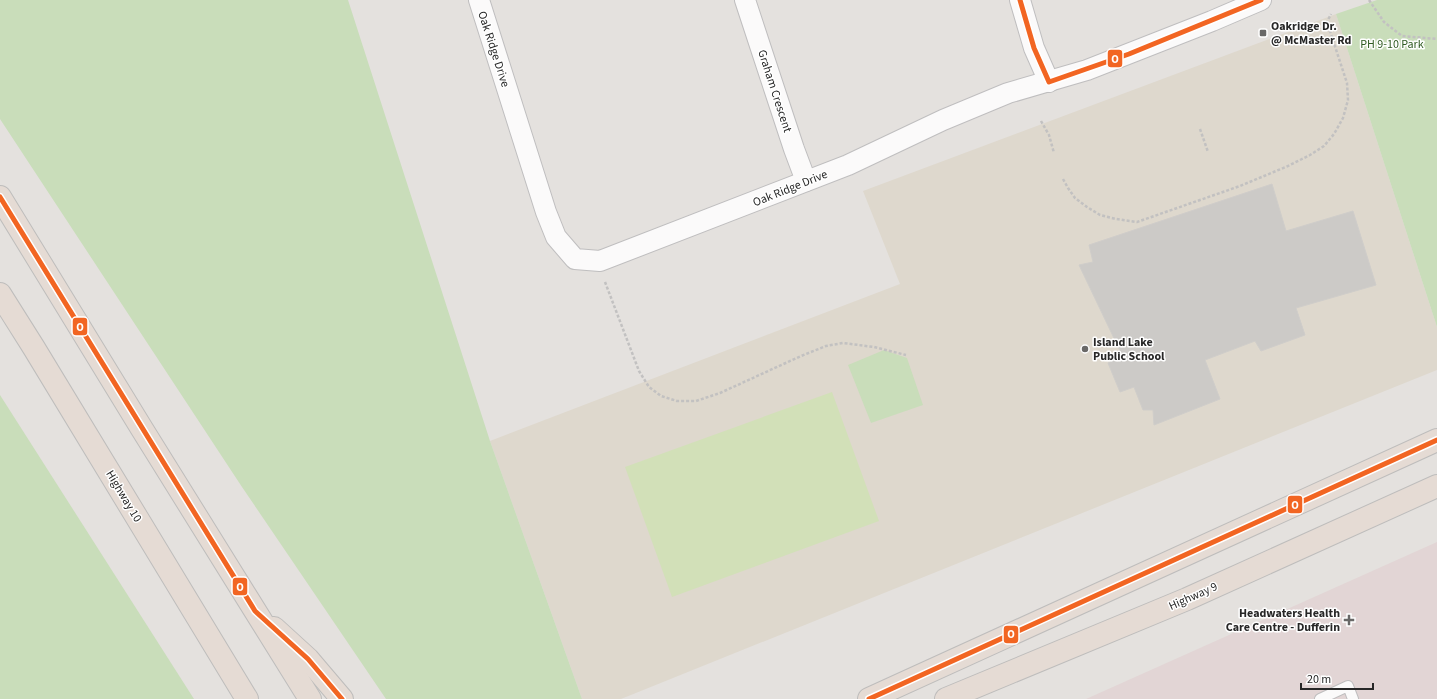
<svg xmlns="http://www.w3.org/2000/svg" width="1437" height="699" viewBox="0 0 1437 699" font-family="'Source Sans 3',sans-serif">
<rect width="100%" height="100%" fill="#e4e1de"/>
<path fill="#ded8cd" d="M1336,14L1437,327V370L621,699H582L490,441L900,284L863,191Z"/>
<path fill="#e2d5d5" d="M1437,542V699H1086Z"/>
<g fill="#c9ddba">
<path d="M0,0H348L490,441L582,699H386L242,487L0,119Z"/>
<path d="M1377,0H1437V327L1336,14Z"/>
<path d="M884,350L907,358L923,405L871,423L848,365Z"/>
<path d="M0,395L194,699H0Z"/>
</g>
<path fill="#d2e0b8" d="M832,392L879,521L672,597L625,467Z"/>
<path fill="#cccac7" stroke="#cfcdca" d="M1272,184L1286,231L1353,211L1376,285L1296,308L1305,335L1261,351L1255,341L1205,360L1220,399L1154,425L1153,410H1143L1134,387L1120,392L1108,363L1122,355L1079,265L1093,262L1089,245Z"/>
<g fill="none" stroke-linecap="round" stroke-linejoin="round">
<g stroke="#bfbebf" stroke-width="12">
<path id="lane" d="M1320,699L1348,686L1353,699"/>
</g>
<g stroke="#bfbebf" stroke-width="22">
<g id="street">
<path d="M479,0L546,212L556,237L575,259L600,261L848,165L943,120L1008,93L1087,70L1212,21L1261,0"/>
<path d="M745,0L794,149L806,181"/>
<path d="M1020,0L1034,48L1049,82"/>
</g>
</g>
<g stroke="#bebdbc" stroke-width="24">
<g id="highway">
<path d="M0,197L142,429L310,699"/>
<path d="M0,294L34,348L247,699"/>
<path d="M274,628L308,659L342,699"/>
<path d="M869,699L1437,440"/>
<path d="M946,699L1187,599L1437,486"/>
</g>
</g>
<g stroke="#c2c1c1" stroke-width="2.5" stroke-dasharray="3 2" stroke-linecap="butt">
<path d="M1369,0L1384,22L1402,36L1437,39"/>
<path d="M1041,121L1049,135L1054,153"/>
<path d="M1200,129L1208,152"/>
<path d="M1063,179L1068,188L1075,198L1087,207L1100,215L1116,219L1137,222L1240,186L1288,166L1310,155L1324,146L1334,134L1343,118L1348,100L1347,83L1327,22L1331,14"/>
<path d="M605,282L639,371L649,387L661,396L677,401H696L720,393L801,356L826,346L843,343L874,347L906,355"/>
</g>
<use href="#lane" stroke="#fbfafa" stroke-width="10"/>
<use href="#street" stroke="#fbfafa" stroke-width="20"/>
<use href="#highway" stroke="#e5dbd4" stroke-width="22"/>
<g stroke="#fff" stroke-width="8">
<g id="bus-1">
<path d="M1020,0L1034,48L1049,82L1129,54L1261,0"/>
<path d="M0,197L255,611L308,659L342,699"/>
<path d="M869,699L1437,440"/>
</g>
</g>
<use href="#bus-1" stroke="#f26522" stroke-width="5"/>
</g>
<g fill="#696867" stroke="#fff" stroke-width="1.5">
<rect x="1259" y="29" width="8" height="8" rx="2"/>
<circle cx="1085" cy="349" r="4"/>
<path d="M1347 614h4v4h4v4h-4v4h-4v-4h-4v-4h4z"/>
</g>
<g text-anchor="middle" stroke-width="3" stroke-linejoin="round" paint-order="stroke">
<g font-size="12" font-weight="bold" fill="#272727" stroke="#fff" text-anchor="start">
<text x="1271" y="30">Oakridge Dr.<tspan x="1271" dy="14">@ McMaster Rd</tspan></text>
<text x="1093" y="346">Island Lake<tspan x="1093" dy="14">Public School</tspan></text>
<text x="1340" y="617" text-anchor="end">Headwaters Health<tspan x="1340" dy="14">Care Centre - Dufferin</tspan></text>
</g>
<g font-size="12" fill="#2f5b21" stroke="#fff">
<text x="1392" y="48">PH 9-10 Park</text>
</g>
<g font-size="12" fill="#272727" stroke="#fff">
<text transform="translate(494 49) rotate(72)" y="4">Oak Ridge Drive</text>
<text transform="translate(775 91) rotate(72)" y="4">Graham Crescent</text>
<text transform="translate(790 188) rotate(-22)" y="4">Oak Ridge Drive</text>
<text transform="translate(124 496) rotate(59)" y="4">Highway 10</text>
<text transform="translate(1193 596) rotate(-24)" y="4">Highway 9</text>
</g>
</g>
<g stroke="#fff" stroke-width="1.5">
<rect x="1107" y="49" width="16" height="19" rx="4" fill="#f26522"/>
<rect x="72" y="317" width="16" height="19" rx="4" fill="#f26522"/>
<rect x="1287" y="495" width="16" height="19" rx="4" fill="#f26522"/>
<rect x="232" y="577" width="16" height="19" rx="4" fill="#f26522"/>
<rect x="1003" y="625" width="16" height="19" rx="4" fill="#f26522"/>
</g>
<g font-size="11" text-anchor="middle" font-weight="bold" fill="#fff">
<text x="1115" y="63">O</text>
<text x="80" y="331">O</text>
<text x="1295" y="509">O</text>
<text x="240" y="591">O</text>
<text x="1011" y="638">O</text>
</g>
<path d="M1301 683v6h72v-6" fill="none" stroke="#272727" stroke-width="2"/>
<text x="1307" y="683" font-size="12" fill="#272727" stroke="#ffffff" stroke-width="3" paint-order="stroke">20 m</text>
</svg>
